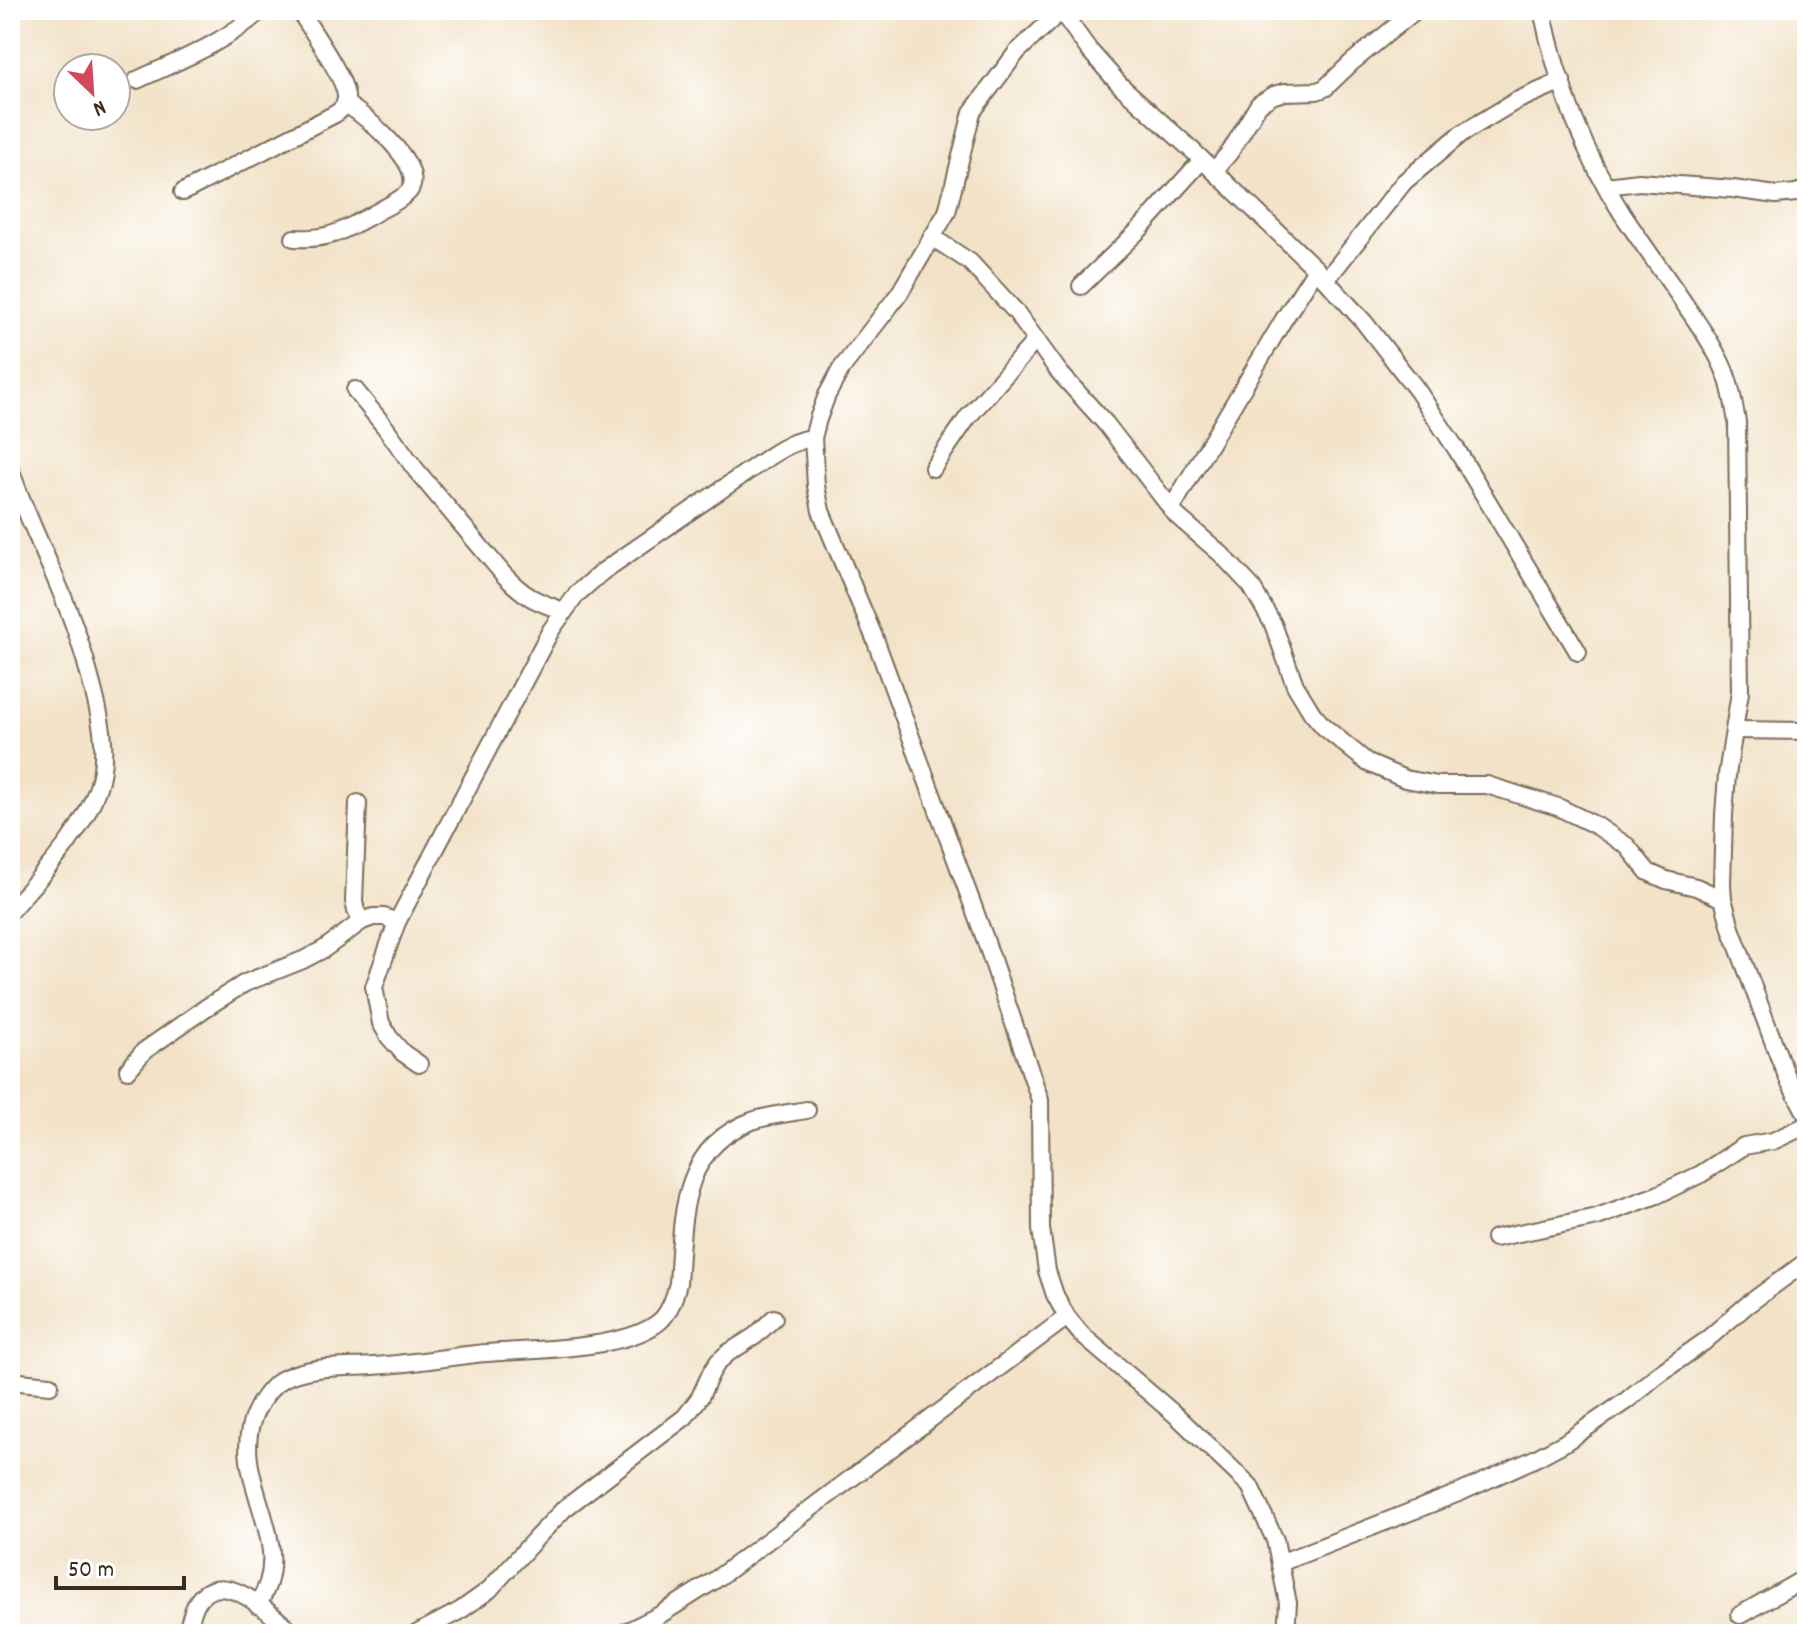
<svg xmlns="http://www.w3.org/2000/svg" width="1817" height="1644" viewBox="0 0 1817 1644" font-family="Dekko,sans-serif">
<rect width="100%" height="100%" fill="#fff"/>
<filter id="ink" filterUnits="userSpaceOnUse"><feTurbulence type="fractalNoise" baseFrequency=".0125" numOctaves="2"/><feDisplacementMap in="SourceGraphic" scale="16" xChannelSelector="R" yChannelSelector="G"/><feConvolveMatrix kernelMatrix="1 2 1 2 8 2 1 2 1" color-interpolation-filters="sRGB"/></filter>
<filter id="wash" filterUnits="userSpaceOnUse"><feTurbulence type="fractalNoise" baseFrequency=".006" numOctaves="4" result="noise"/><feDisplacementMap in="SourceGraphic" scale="32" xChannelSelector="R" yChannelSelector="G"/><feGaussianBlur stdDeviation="1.8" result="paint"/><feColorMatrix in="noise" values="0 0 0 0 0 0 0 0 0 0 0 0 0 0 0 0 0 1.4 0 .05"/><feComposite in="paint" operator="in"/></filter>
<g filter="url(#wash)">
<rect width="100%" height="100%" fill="#f2e2c7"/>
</g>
<g filter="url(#ink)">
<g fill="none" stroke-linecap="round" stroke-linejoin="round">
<g stroke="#7b6a59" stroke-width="20">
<g id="minor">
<path d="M1062,10L1017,52L972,112L947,212L899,294L841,369L827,395L818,419L813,438L816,486L821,511L875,639L984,936L1040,1100L1041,1229L1047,1271L1055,1295L1067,1317L1082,1335L1179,1418L1250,1486L1275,1540L1288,1603L1286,1634"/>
<path d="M1542,10C1557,82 1583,153 1623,215C1643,245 1665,275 1686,306C1701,328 1716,349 1726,374C1732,390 1734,406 1737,422L1740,692L1727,775L1724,815L1722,884L1723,899L1731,928L1779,1057L1789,1081L1807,1115"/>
<path d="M1061,11L1089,50L1121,86L1193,151L1316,269L1364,322L1417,390L1457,450L1578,652"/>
<path d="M137,80C180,60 225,43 261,10"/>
<path d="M1214,171L1230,152L1259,104L1274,95L1285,92L1317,91L1325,88L1351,63L1416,10"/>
<path d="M1606,186L1639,182L1733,189L1776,195L1796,193L1807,189"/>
<path d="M183,192L335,114C341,110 345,107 346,99C348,81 310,28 299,10"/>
<path d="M932,237L970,262L1016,312L1059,372L1106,424L1177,516L1221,554L1251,586L1273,624L1295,685L1312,713L1324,727L1368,763L1405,779L1438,785H1487L1558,807L1597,826L1627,846L1648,872L1666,880L1696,887L1723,899"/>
<path d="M294,238C328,240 341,232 370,216C379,210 407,198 411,188C423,162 363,115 345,103"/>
<path d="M1326,280L1404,182L1461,134L1516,101L1562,81"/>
<path d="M1081,286L1140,229L1202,160"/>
<path d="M355,390L385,427L416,470L504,575C525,597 535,601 563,611"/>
<path d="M10,468C24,511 44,550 61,592C74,622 84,653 92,685C101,719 109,752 98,787C83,834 41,875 10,911"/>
<path d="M933,468L968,417L1036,340"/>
<path d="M1171,509L1284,319L1316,269"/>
<path d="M1735,730L1807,731"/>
<path d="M358,803L354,901L356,911L362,921"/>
<path d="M419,1064L403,1053L389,1037L381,1023L374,987L397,922L551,630L577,594L602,572L770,456C784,447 796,440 813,438"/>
<path d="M128,1070L144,1051L207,1007L245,983L303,960L324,949L362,921L373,917H384L397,922"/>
<path d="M1495,1238L1597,1217L1657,1195L1701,1174L1744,1146L1773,1141L1807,1125"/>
<path d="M10,1381L50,1385"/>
<path d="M1280,1563L1461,1492L1534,1459L1564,1443L1626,1401L1656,1376L1704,1342L1747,1305L1807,1261"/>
<path d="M257,1605C302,1542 224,1477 256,1411C262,1399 271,1386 283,1379C308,1365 345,1368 373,1366C407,1364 441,1358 476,1354C523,1349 624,1352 660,1321C670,1312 675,1296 678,1283C683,1219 679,1148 752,1121C770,1115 789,1113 807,1110"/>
<path d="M1740,1615L1807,1577"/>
<path d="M187,1634C189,1624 192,1613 196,1604C220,1562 272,1615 294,1634"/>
<path d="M416,1634L461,1610L489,1590L538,1536L564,1509L685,1417L700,1397L711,1373L718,1362L728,1353L755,1336L774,1318"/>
<path d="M622,1634L658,1616L715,1580L1067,1317"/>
</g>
</g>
<use href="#minor" stroke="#fff" stroke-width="16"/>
</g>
</g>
<rect width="1817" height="1644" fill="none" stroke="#fff" stroke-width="40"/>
<g transform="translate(92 92) rotate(155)"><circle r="38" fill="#ffffff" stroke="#b1aaa5" stroke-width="2"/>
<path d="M0-6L14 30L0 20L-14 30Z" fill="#d1495b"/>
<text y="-12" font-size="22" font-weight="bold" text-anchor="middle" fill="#3b2a1e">N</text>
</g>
<path d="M56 1576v12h128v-12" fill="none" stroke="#3b2a1e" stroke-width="4"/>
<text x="68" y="1576" font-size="24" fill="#3b2a1e" stroke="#ffffff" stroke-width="6" paint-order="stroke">50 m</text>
</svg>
